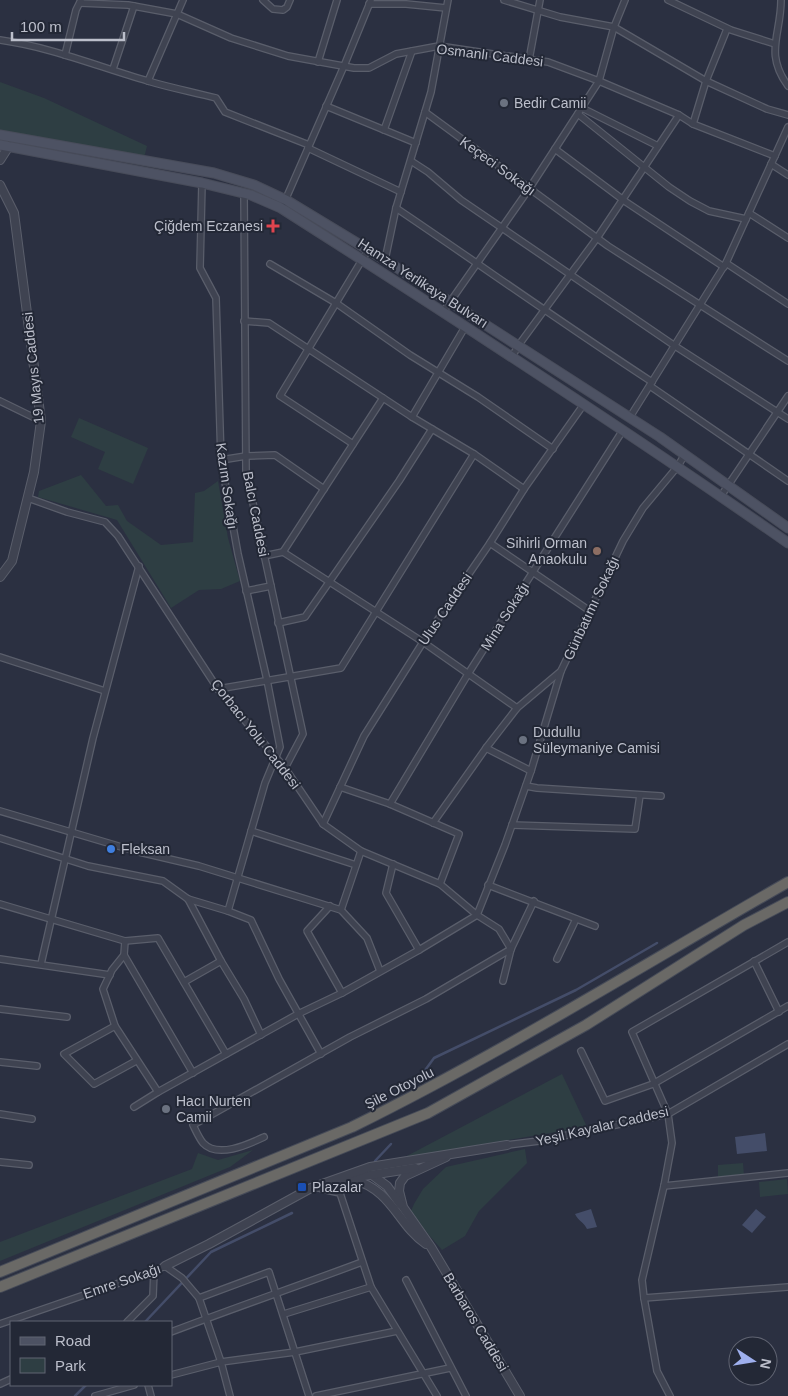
<svg xmlns="http://www.w3.org/2000/svg" width="788" height="1396" viewBox="0 0 788 1396" font-family="Arial,sans-serif">
<rect width="100%" height="100%" fill="#2b3041"/>
<g fill="#2e3e43">
<path d="M0,82L44,98L147,146L144,158L0,130Z"/>
<path d="M79,418L148,448L133,484L98,469L105,452L71,437Z"/>
<path d="M81,475L106,506L118,505L127,521L161,545L193,542L195,493L204,491L218,481L228,538L240,581L221,589L199,590L171,608L117,520L38,497L39,491Z"/>
<path d="M562,1074L587,1127L405,1157Z"/>
<path d="M525,1149L527,1163L479,1211L465,1236L442,1250L414,1218L411,1211L414,1204L423,1189L446,1167Z"/>
<path d="M253,1150L230,1167L0,1261V1242L192,1169L198,1153L218,1160Z"/>
<path d="M743,1163L744,1176L718,1177V1165Z"/>
<path d="M787,1179L788,1194L760,1197L759,1182Z"/>
</g>
<g fill="#444d69">
<path d="M765,1133L767,1151L737,1154L735,1137Z"/>
<path d="M591,1209L597,1227L587,1229C584,1222 578,1221 575,1214Z"/>
<path d="M756,1209L766,1217L752,1233L742,1225Z"/>
</g>
<g fill="none" stroke-linecap="round" stroke-linejoin="round">
<g stroke="#444d69" stroke-width="2.5">
<path d="M412,1092L415,1084L434,1058L576,990L657,943"/>
<path d="M375,1161L391,1144"/>
<path d="M145,1322L211,1252L292,1213"/>
<path d="M75,1396L86,1385"/>
</g>
<g stroke="#5a5e6b" stroke-width="8">
<g id="minor">
<path d="M263,0L273,9L283,10L287,7L290,0"/>
<path d="M504,0L560,17L614,27L706,81L767,109L788,115"/>
<path d="M668,0L731,30L775,44"/>
<path d="M781,0C781,35 764,53 788,86"/>
<path d="M80,3L128,5L177,14L231,38L288,56L354,68H369L396,54L439,46L548,62L599,81L679,115L693,124L775,156"/>
<path d="M369,4H406L446,8"/>
<path d="M0,40C51,47 99,67 148,81C171,88 193,92 216,98L225,112L309,145"/>
<path d="M65,55L76,10L81,0"/>
<path d="M529,60L540,0"/>
<path d="M318,62L337,0"/>
<path d="M113,69L134,6"/>
<path d="M148,81L183,0"/>
<path d="M326,106L416,143"/>
<path d="M582,108L658,146"/>
<path d="M425,112L431,92L448,0"/>
<path d="M578,114L669,187L690,201L709,211L746,219"/>
<path d="M693,124L706,81L727,29"/>
<path d="M384,130L412,51"/>
<path d="M308,148L401,192"/>
<path d="M555,149L626,202L724,267"/>
<path d="M411,161L428,172L461,200L675,346L788,419"/>
<path d="M771,164L788,175"/>
<path d="M202,183L200,268L216,298L221,460L238,554L267,680L280,747L265,783L228,911"/>
<path d="M244,193L246,471L303,734L285,768"/>
<path d="M284,203L344,66L371,0"/>
<path d="M396,208C482,266 566,326 652,382"/>
<path d="M749,213L788,238"/>
<path d="M385,260L396,208L425,112L608,246L788,361"/>
<path d="M726,263L788,304"/>
<path d="M270,264L336,303L410,355L478,397L553,449"/>
<path d="M443,312L529,189L599,81L614,27L625,0"/>
<path d="M244,321L269,323L412,417L474,454L524,489"/>
<path d="M512,357L518,346L597,238L679,115"/>
<path d="M650,386L788,481"/>
<path d="M0,401L41,421"/>
<path d="M412,417L465,327"/>
<path d="M630,417L726,263L788,127"/>
<path d="M353,444L280,396L368,250"/>
<path d="M221,460L246,456L275,455L324,489"/>
<path d="M721,496L788,396"/>
<path d="M28,498L67,512L105,522L118,536L218,689L285,768L323,824L361,851L440,884L477,915L499,929L511,949"/>
<path d="M490,543L590,611"/>
<path d="M283,552L383,398"/>
<path d="M264,556L283,552L423,642L517,708"/>
<path d="M246,591L271,586"/>
<path d="M278,623L305,617L399,481L432,429"/>
<path d="M0,657L105,691"/>
<path d="M218,689L341,668L474,454"/>
<path d="M486,748L531,771"/>
<path d="M526,786L537,788L661,796"/>
<path d="M340,787L390,804L459,834L440,884"/>
<path d="M390,804L468,674L623,430"/>
<path d="M0,811L135,851L199,866L341,910L367,938L380,971"/>
<path d="M433,823L486,748L517,708L561,671L623,541L643,508L678,466L685,454"/>
<path d="M323,824L364,736L430,631L490,543L524,489L584,404"/>
<path d="M512,825L635,829L640,795"/>
<path d="M251,831L356,865"/>
<path d="M0,838L88,866L163,881L188,899L228,911L251,920L279,979L321,1054"/>
<path d="M393,864L386,893L419,950"/>
<path d="M488,885L595,926"/>
<path d="M188,899L221,961L244,999L261,1035"/>
<path d="M0,904L125,941L158,938L226,1054"/>
<path d="M330,906L307,931L342,993"/>
<path d="M341,910L361,851"/>
<path d="M125,941L124,955L112,970L103,989L115,1026L158,1092"/>
<path d="M124,955L193,1073"/>
<path d="M0,959L110,975"/>
<path d="M557,959L576,919"/>
<path d="M754,961L779,1012"/>
<path d="M41,964L93,738L139,566"/>
<path d="M503,981L511,949L534,901"/>
<path d="M184,982L221,961"/>
<path d="M0,1009L67,1017"/>
<path d="M115,1026L64,1054L94,1084L136,1061"/>
<path d="M581,1051L605,1101L653,1084L788,1006"/>
<path d="M0,1062L37,1066"/>
<path d="M134,1107L158,1092L298,1014L342,993L419,950L477,915L505,845L531,771L561,671"/>
<path d="M0,1114L32,1119"/>
<path d="M264,1137C249,1144 218,1159 203,1143C199,1138 196,1131 193,1125L350,1037L426,999L511,949"/>
<path d="M507,1145L539,1141L668,1114L788,1044"/>
<path d="M0,1162L29,1165"/>
<path d="M664,1186L788,1173"/>
<path d="M322,1189L340,1193L371,1287L437,1396"/>
<path d="M406,1280L466,1396"/>
<path d="M199,1298L269,1272L309,1396"/>
<path d="M644,1298L788,1287"/>
<path d="M284,1314L371,1287"/>
<path d="M127,1322L153,1296L154,1271"/>
<path d="M0,1324L154,1271L165,1266L182,1278L199,1298L221,1362L230,1396"/>
<path d="M171,1332C234,1308 298,1286 362,1262"/>
<path d="M171,1375L221,1362L295,1352L397,1331"/>
<path d="M0,1384L11,1379"/>
<path d="M148,1385L151,1396"/>
<path d="M95,1396L134,1385"/>
<path d="M316,1396L450,1368"/>
<path d="M670,1396L657,1371L644,1298L642,1280L664,1186L672,1143L668,1114L632,1032L788,942"/>
</g>
</g>
<g stroke="#5a5e6b" stroke-width="10">
<g id="tertiary">
<path d="M0,160L9,146"/>
<path d="M0,185L14,213L41,421L34,472L12,561L0,577"/>
<path d="M446,1157L405,1176L400,1183L399,1191L403,1207L431,1247L520,1396"/>
<path d="M372,1175L387,1186L400,1204"/>
<path d="M352,1179C394,1191 396,1223 426,1244"/>
<path d="M318,1187H329L364,1176L415,1168"/>
<path d="M165,1266L209,1244L311,1188L370,1167L507,1145"/>
</g>
</g>
<g stroke="#484c5a" stroke-width="11">
<g id="secondary">
<path d="M0,135L214,173L254,185L286,200L385,260L660,437L788,528"/>
<path d="M0,145L202,183L251,195L281,208C452,317 622,427 788,543"/>
</g>
</g>
<g stroke="#464b58" stroke-width="12">
<g id="trunk">
<path d="M0,1272L352,1127C502,1053 643,965 788,882"/>
<path d="M0,1287L428,1113L586,1025L744,925L788,902"/>
</g>
</g>
<use href="#minor" stroke="#3f4351" stroke-width="5.5"/>
<use href="#tertiary" stroke="#3f4351" stroke-width="8"/>
<use href="#secondary" stroke="#4d5263" stroke-width="9"/>
<use href="#trunk" stroke="#6a6966" stroke-width="10"/>
</g>
<g fill="#6b7280" stroke="#232836" stroke-width="2">
<circle cx="504" cy="103" r="5"/>
<circle cx="523" cy="740" r="5"/>
<circle cx="166" cy="1109" r="5"/>
</g>
<path fill="#e0444e" stroke="#232836" stroke-width="2" d="M270.5 218.5h5v5h5v5h-5v5h-5v-5h-5v-5h5z"/>
<circle fill="#8d6e63" stroke="#232836" stroke-width="2" cx="597" cy="551" r="5"/>
<circle fill="#3f7fe0" stroke="#232836" stroke-width="2" cx="111" cy="849" r="5"/>
<rect fill="#1a4fb4" stroke="#232836" stroke-width="2" x="297" y="1182" width="10" height="10" rx="2.5"/>
<g text-anchor="middle" stroke-width="4" stroke-linejoin="round" paint-order="stroke">
<g font-size="14" fill="#bcbfcb" stroke="#232836">
<text transform="translate(490 55) rotate(7)" y="5">Osmanlı Caddesi</text>
<text transform="translate(498 166) rotate(36)" y="5">Keçeci Sokağı</text>
<text transform="translate(423 283) rotate(33)" y="5">Hamza Yerlikaya Bulvarı</text>
<text transform="translate(33 368) rotate(-96)" y="5">19 Mayıs Caddesi</text>
<text transform="translate(227 486) rotate(82)" y="5">Kazım Sokağı</text>
<text transform="translate(256 514) rotate(79)" y="5">Balcı Caddesi</text>
<text transform="translate(591 608) rotate(-65)" y="5">Günbatımı Sokağı</text>
<text transform="translate(445 609) rotate(-56)" y="5">Ulus Caddesi</text>
<text transform="translate(505 616) rotate(-58)" y="5">Mina Sokağı</text>
<text transform="translate(256 734) rotate(52)" y="5">Çorbacı Yolu Caddesi</text>
<text transform="translate(399 1088) rotate(-27)" y="5">Şile Otoyolu</text>
<text transform="translate(602 1126) rotate(-13)" y="5">Yeşil Kayalar Caddesi</text>
<text transform="translate(122 1281) rotate(-19)" y="5">Emre Sokağı</text>
<text transform="translate(476 1322) rotate(59)" y="5">Barbaros Caddesi</text>
</g>
<g font-size="14" fill="#bcbfcb" stroke="#232836" text-anchor="start">
<text x="514" y="108">Bedir Camii</text>
<text x="263" y="231" text-anchor="end">Çiğdem Eczanesi</text>
<text x="587" y="548" text-anchor="end">Sihirli Orman<tspan x="587" dy="16">Anaokulu</tspan></text>
<text x="533" y="737">Dudullu<tspan x="533" dy="16">Süleymaniye Camisi</tspan></text>
<text x="121" y="854">Fleksan</text>
<text x="176" y="1106">Hacı Nurten<tspan x="176" dy="16">Camii</tspan></text>
<text x="312" y="1192">Plazalar</text>
</g>
</g>
<rect x="10" y="1321" width="162" height="65" fill="#232836" stroke="#606472"/>
<rect x="20" y="1337" width="25" height="8" fill="#4d5263" stroke="#606472"/>
<text x="55" y="1346" font-size="15" fill="#bcbfcb">Road</text>
<rect x="20" y="1358" width="25" height="15" fill="#2e3e43" stroke="#606472"/>
<text x="55" y="1371" font-size="15" fill="#bcbfcb">Park</text>
<g transform="translate(753 1361) rotate(102)"><circle r="24" fill="#232836" stroke="#606472"/>
<path d="M0-4L9 19L0 12L-9 19Z" fill="#9eafed"/>
<text y="-8" font-size="14" font-weight="bold" text-anchor="middle" fill="#bcbfcb">N</text>
</g>
<path d="M12 32v8h112v-8" fill="none" stroke="#bcbfcb" stroke-width="2.5"/>
<text x="20" y="32" font-size="15" fill="#bcbfcb" stroke="#232836" stroke-width="4" paint-order="stroke">100 m</text>
</svg>
